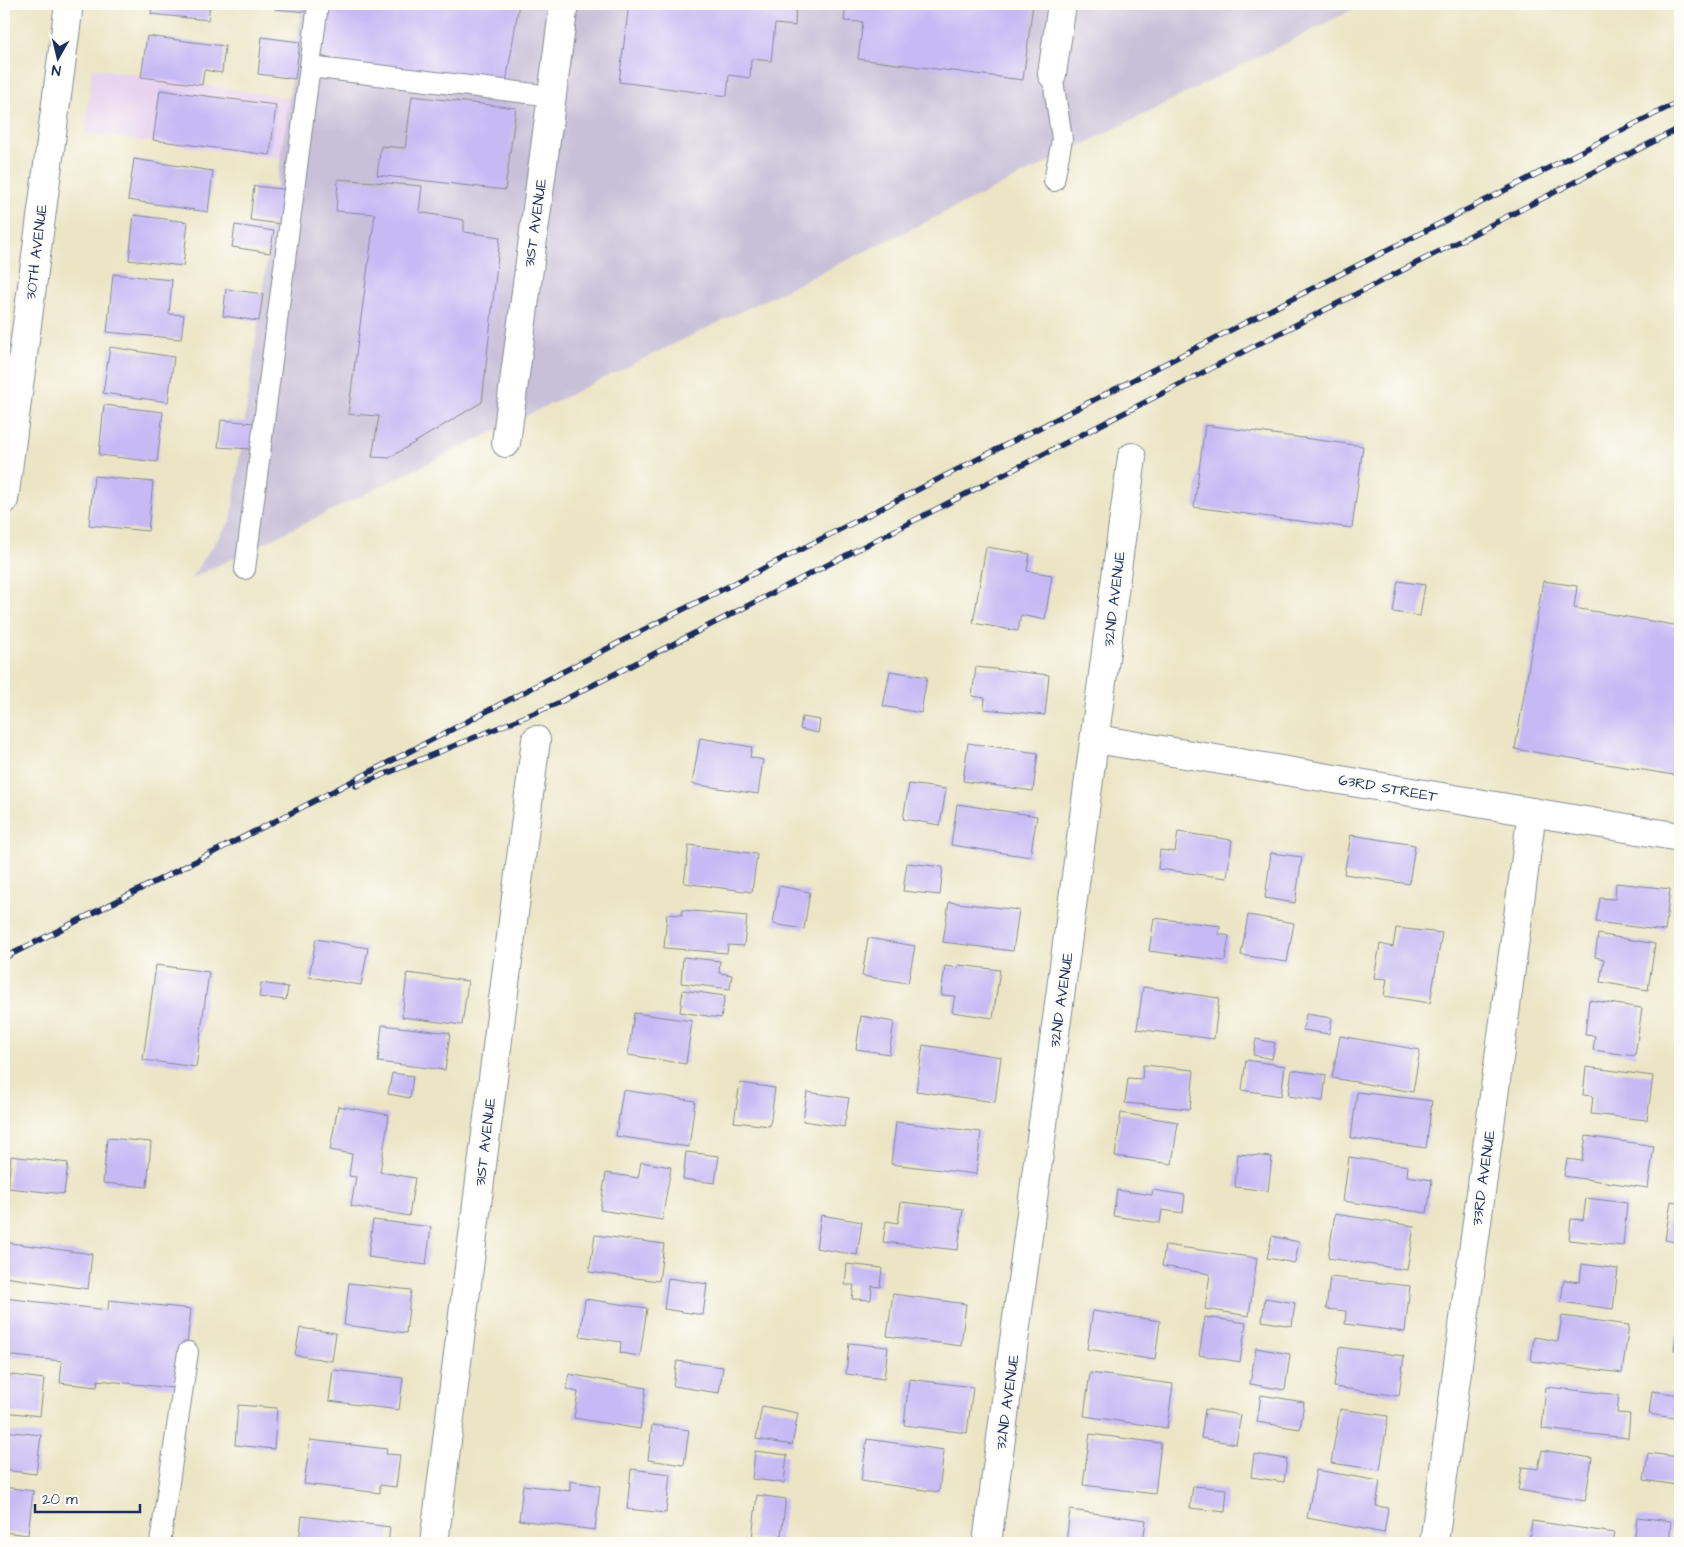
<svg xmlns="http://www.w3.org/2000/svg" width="1684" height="1547" viewBox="0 0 1684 1547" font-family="'Architects Daughter',sans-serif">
<rect width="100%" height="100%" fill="#fdfcf7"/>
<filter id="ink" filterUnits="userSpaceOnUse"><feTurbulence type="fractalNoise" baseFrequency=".02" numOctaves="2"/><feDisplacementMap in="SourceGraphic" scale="10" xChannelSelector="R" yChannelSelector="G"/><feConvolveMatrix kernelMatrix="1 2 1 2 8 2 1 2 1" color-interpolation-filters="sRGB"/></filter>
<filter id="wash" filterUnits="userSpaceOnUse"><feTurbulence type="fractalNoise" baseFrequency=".0096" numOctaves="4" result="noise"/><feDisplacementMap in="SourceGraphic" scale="20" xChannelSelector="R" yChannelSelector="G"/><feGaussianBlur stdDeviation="1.12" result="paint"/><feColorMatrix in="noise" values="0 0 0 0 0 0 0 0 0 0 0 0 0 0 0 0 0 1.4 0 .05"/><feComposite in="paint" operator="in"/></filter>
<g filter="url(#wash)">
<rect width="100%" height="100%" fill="#ebe5c5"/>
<path fill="#e7d2ef" d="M92,68L290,98L282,159L85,133Z"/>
<path fill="#c8bfd8" d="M302,4H1364L1014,179L190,579L231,520Z"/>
<g id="blocks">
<g fill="#c7b9f4">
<path d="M152,4H210L208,20L151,14Z"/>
<path d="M274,4H308L307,12L274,9Z"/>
<path d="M328,4H519L505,89L356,65L320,56Z"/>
<path d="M629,4L796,5L795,26L775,24L771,61L751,59L750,78L729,75L727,96L619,82Z"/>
<path d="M846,4H1033L1023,80L858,59L863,22L844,21Z"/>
<path d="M147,36L225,46L222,73L204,70L202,85L141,77Z"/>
<path d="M262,37L300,42L295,79L258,74Z"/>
<path d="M160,90L276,105L270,155L153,140Z"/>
<path d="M412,96L516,108L505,190L377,175L381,146L405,148Z"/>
<path d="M134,159L213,171L208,212L128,200Z"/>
<path d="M338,179L422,186L419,212L464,220V232L500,237L482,402L389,458L372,457L379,416L348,414L375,214L336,211Z"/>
<path d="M254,186L292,190L288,225L250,220Z"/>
<path d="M134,215L188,222L183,266L129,260Z"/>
<path d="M235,225L274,231L270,253L232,247Z"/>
<path d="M113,274L172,280L169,314L184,315L181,339L107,332Z"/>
<path d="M226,289L263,294L259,321L223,316Z"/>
<path d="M110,347L174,357L168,402L103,393Z"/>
<path d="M104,405L163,412L157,462L99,455Z"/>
<path d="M221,420L254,423L251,449L218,447Z"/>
<path d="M1205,425L1363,446L1352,528L1194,507Z"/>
<path d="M94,476L153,482L148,531L89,525Z"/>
<path d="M986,547L1030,554L1027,571L1052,575L1045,620L1021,615L1018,631L973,623Z"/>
<path d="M1398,581L1425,585L1420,616L1393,612Z"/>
<path d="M1543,581L1577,586L1574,608L1680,626V776L1515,749Z"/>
<path d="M976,667L1049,675L1045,715L984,709L985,698L972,696Z"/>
<path d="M890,671L927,677L921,713L883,706Z"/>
<path d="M802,717L820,720L818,733L800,729Z"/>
<path d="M700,738L752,747L750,757L763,760L758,794L692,784Z"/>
<path d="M968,743L1038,753L1033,791L963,781Z"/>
<path d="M909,784L946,789L940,825L903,819Z"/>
<path d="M957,804L1037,816L1030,857L951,845Z"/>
<path d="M1178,832L1232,840L1227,878L1158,869L1160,850L1175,852Z"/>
<path d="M1351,835L1415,845L1409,884L1344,874Z"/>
<path d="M689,845L757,854L752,892L684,883Z"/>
<path d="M1271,853L1302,857L1295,903L1265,898Z"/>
<path d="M907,863L943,867L940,895L903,891Z"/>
<path d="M1616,883L1670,889L1665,931L1596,922L1600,898L1615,899Z"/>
<path d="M779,886L810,892L804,929L773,924Z"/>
<path d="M949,902L1019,910L1013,951L943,942Z"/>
<path d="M682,910L747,916L744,946L728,945L727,953L664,948L667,914L682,915Z"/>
<path d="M1248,915L1294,923L1287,962L1241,955Z"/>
<path d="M1154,918L1220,926L1219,934L1229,936L1225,961L1149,951Z"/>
<path d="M1396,928L1442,933L1430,1003L1384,996L1387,979L1374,978L1380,944L1393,947Z"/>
<path d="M1598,934L1655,944L1648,990L1600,982L1604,959L1595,957Z"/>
<path d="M868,938L915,946L908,983L862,976Z"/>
<path d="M316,939L368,948L361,985L309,977Z"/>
<path d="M683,957L720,961L719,973L732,975L730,989L681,983Z"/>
<path d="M156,965L209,972L196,1067L143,1060Z"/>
<path d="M959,965L1000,970L993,1018L952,1012L955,996L941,995L945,966L958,968Z"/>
<path d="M407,973L468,981L462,1025L402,1017Z"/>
<path d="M261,983L288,987L286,1000L259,997Z"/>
<path d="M1143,987L1219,998L1214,1039L1137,1029Z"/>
<path d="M683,990L725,996L721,1018L680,1012Z"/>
<path d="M1589,1000L1642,1008L1635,1056L1593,1050L1595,1036L1585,1035Z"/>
<path d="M634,1013L692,1021L686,1064L628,1055Z"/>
<path d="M1306,1014L1332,1018L1329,1034L1303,1030Z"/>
<path d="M861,1016L894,1022L889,1054L856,1049Z"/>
<path d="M382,1025L450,1033L445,1070L378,1062Z"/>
<path d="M1340,1036L1420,1050L1413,1092L1332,1078Z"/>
<path d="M1256,1039L1275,1043L1272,1059L1253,1055Z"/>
<path d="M923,1045L1001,1057L995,1102L916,1091Z"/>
<path d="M1246,1060L1285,1066L1281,1096L1242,1090Z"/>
<path d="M1143,1065L1194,1070L1190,1109L1125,1103L1128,1078L1142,1079Z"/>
<path d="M1586,1067L1653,1076L1647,1120L1591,1114L1593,1096L1583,1095Z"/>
<path d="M1292,1070L1326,1075L1323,1101L1288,1096Z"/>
<path d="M392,1073L413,1076L410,1098L388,1094Z"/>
<path d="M740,1083L775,1088L770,1126L734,1122Z"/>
<path d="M1679,1087H1680V1100L1678,1099Z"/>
<path d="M623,1090L695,1101L689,1147L616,1136Z"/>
<path d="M807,1092L849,1098L844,1127L803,1121Z"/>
<path d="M1357,1092L1432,1101L1426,1148L1351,1138Z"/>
<path d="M338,1106L389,1115L380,1172L415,1178L409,1216L351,1206L356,1177L349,1176L352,1154L330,1150Z"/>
<path d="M1121,1113L1178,1122L1172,1164L1115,1156Z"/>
<path d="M896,1122L981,1132L976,1174L891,1164Z"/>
<path d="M1586,1136L1654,1146L1648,1188L1564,1176L1567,1159L1582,1161Z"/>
<path d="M107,1138L151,1142L147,1187L103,1183Z"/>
<path d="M686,1152L719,1156L715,1183L683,1179Z"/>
<path d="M1238,1154L1272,1157L1268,1191L1235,1187Z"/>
<path d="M11,1156L68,1163L64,1194L8,1188Z"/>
<path d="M1349,1157L1408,1166L1407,1176L1432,1180L1427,1213L1343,1201Z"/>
<path d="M641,1162L671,1167L662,1220L600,1210L606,1173L638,1178Z"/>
<path d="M1117,1190L1152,1195L1153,1190L1185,1195L1183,1213L1162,1210L1160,1223L1113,1216Z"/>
<path d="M1586,1198L1627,1203L1623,1246L1569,1240L1571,1219L1583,1220Z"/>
<path d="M1671,1201L1680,1203V1243L1665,1240Z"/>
<path d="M901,1202L963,1209L958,1250L883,1242L886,1221L898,1223Z"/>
<path d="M1335,1214L1414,1226L1407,1270L1328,1258Z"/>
<path d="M821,1215L862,1222L857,1255L816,1248Z"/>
<path d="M373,1220L431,1227L426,1265L368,1257Z"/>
<path d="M595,1235L664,1244L659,1281L589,1272Z"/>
<path d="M1272,1236L1299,1242L1295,1263L1267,1258Z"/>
<path d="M4,1242L92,1254L88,1289L4,1277Z"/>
<path d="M1165,1245L1257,1258L1249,1316L1205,1309L1210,1274L1162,1266Z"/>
<path d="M847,1264L882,1268L880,1287L872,1286L871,1300L852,1299L854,1285H845Z"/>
<path d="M1582,1264L1618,1269L1613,1309L1561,1302L1564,1280L1580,1282Z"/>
<path d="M1330,1277L1410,1286L1405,1332L1345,1324L1346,1311L1326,1309Z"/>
<path d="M668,1278L707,1284L703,1315L664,1309Z"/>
<path d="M349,1283L411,1290L406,1333L344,1325Z"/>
<path d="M893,1294L966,1304L961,1346L887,1336Z"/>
<path d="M4,1298L108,1310L109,1300L191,1309L182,1389L98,1380L97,1387L60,1383L62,1361L4,1355Z"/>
<path d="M1265,1298L1295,1303L1292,1326L1262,1321Z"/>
<path d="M585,1299L647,1308L640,1356L620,1353L621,1342L580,1336Z"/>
<path d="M1093,1311L1160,1321L1155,1360L1087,1349Z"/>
<path d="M1562,1316L1629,1325L1622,1373L1531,1361L1534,1337L1558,1341Z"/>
<path d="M1205,1317L1246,1323L1240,1362L1199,1355Z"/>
<path d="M300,1328L336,1333L332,1361L295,1355Z"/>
<path d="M1676,1335L1680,1336V1352L1674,1350Z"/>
<path d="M849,1343L888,1347L884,1379L846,1374Z"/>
<path d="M1339,1347L1404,1356L1399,1396L1334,1387Z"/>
<path d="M1256,1348L1290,1354L1285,1390L1250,1384Z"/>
<path d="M677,1361L723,1367L719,1393L673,1386Z"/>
<path d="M333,1370L403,1378L399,1410L329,1401Z"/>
<path d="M1090,1373L1173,1384L1167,1428L1084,1416Z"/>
<path d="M4,1374L44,1379L40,1416L4,1412Z"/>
<path d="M569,1374L646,1388L640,1429L574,1418L578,1392L566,1389Z"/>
<path d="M909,1379L973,1387L967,1433L904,1425Z"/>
<path d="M1546,1387L1619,1395L1617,1413L1630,1414L1628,1438L1542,1429Z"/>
<path d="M1652,1391L1680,1395V1419L1649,1414Z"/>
<path d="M1261,1395L1304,1402L1300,1429L1257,1422Z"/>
<path d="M238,1405L277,1408L274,1449L235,1445Z"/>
<path d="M762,1406L798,1413L792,1445L756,1439Z"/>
<path d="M1205,1409L1241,1415L1236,1444L1201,1438Z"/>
<path d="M1340,1409L1388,1416L1380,1470L1331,1463Z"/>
<path d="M652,1425L689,1430L684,1465L648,1460Z"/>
<path d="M4,1431L41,1435L36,1474L4,1470Z"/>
<path d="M1090,1434L1161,1443L1155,1494L1083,1485Z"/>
<path d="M867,1439L944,1450L939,1492L861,1481Z"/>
<path d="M310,1440L387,1449L386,1454L400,1455L396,1487L380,1485V1493L304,1484Z"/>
<path d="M1542,1450L1592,1458L1585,1501L1518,1490L1522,1467L1538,1469Z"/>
<path d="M755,1451L787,1455L784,1483L752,1479Z"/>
<path d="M1648,1453L1679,1457L1676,1485L1644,1480Z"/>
<path d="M1254,1454L1287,1459L1284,1482L1251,1477Z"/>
<path d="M631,1469L670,1474L666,1513L627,1509Z"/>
<path d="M1316,1470L1380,1481L1376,1506L1388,1508L1384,1533L1307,1518Z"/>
<path d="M570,1481L600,1486L595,1530L519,1520L523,1485L570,1491Z"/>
<path d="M1193,1486L1227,1489L1225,1512L1190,1508Z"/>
<path d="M4,1487L33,1491L28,1535L4,1532Z"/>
<path d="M757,1495L786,1499L780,1542L752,1538Z"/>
<path d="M1070,1510L1146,1520L1143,1543H1066Z"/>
<path d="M302,1516L390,1527L388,1543H299Z"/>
<path d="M1637,1517L1671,1521L1669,1543H1634Z"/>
<path d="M1532,1521L1615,1533L1613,1543H1529Z"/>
</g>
</g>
</g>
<g filter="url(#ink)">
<use href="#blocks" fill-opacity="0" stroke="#838a92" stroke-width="1"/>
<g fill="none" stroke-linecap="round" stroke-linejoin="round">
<g stroke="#838a92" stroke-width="22">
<g id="service">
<path d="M310,67L552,96"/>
<path d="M1052,74L1062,139L1054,181"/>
<path d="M245,569L318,4"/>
<path d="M160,1543L188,1352"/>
</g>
</g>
<g stroke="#838a92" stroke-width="30">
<g id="minor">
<path d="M1052,74L1062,4"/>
<path d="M506,443L564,4"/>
<path d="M1096,739L1680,837"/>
<path d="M434,1543L536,740"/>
<path d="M987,1543L1132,457"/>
<path d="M1434,1543L1532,812"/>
</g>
</g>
<g stroke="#838a92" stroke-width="30">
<path id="tertiary" d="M4,500L69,4"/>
</g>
<use href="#service" stroke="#fff" stroke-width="20"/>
<use href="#minor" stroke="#fff" stroke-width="28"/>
<use href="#tertiary" stroke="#fff" stroke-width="28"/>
<g stroke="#1b2f5e" stroke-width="5.5">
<g id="rail">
<path d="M356,786L556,704L1680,128"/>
<path d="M4,958L291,813L674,614L1680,101"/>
</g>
</g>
<use href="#rail" stroke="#fdfcf7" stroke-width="4" stroke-dasharray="11" stroke-linecap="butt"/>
</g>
</g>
<g text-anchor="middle" stroke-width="5" stroke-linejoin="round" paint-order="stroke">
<g font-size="15" fill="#1b2f5e" stroke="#fdfcf7">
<text transform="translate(535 223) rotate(-82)" y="5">31ST AVENUE</text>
<text transform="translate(36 252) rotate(-83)" y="5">30TH AVENUE</text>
<text transform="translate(1114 599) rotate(-83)" y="5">32ND AVENUE</text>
<text transform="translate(1388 788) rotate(10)" y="5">63RD STREET</text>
<text transform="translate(1061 1000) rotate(-82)" y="5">32ND AVENUE</text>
<text transform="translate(485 1142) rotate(-83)" y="5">31ST AVENUE</text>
<text transform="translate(1483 1178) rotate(-82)" y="5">33RD AVENUE</text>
<text transform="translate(1007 1402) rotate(-82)" y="5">32ND AVENUE</text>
</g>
</g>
<rect width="1684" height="1547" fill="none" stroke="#fdfcf7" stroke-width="20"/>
<g transform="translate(58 58) rotate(188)" stroke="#fdfcf7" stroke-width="4" paint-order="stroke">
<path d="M0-4L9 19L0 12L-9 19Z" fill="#1b2f5e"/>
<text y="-8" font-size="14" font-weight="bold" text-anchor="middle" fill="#1b2f5e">N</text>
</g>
<path d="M35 1504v8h105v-8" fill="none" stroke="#1b2f5e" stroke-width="2.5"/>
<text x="42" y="1504" font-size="15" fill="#1b2f5e" stroke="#fdfcf7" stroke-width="4" paint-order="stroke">20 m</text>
</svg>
